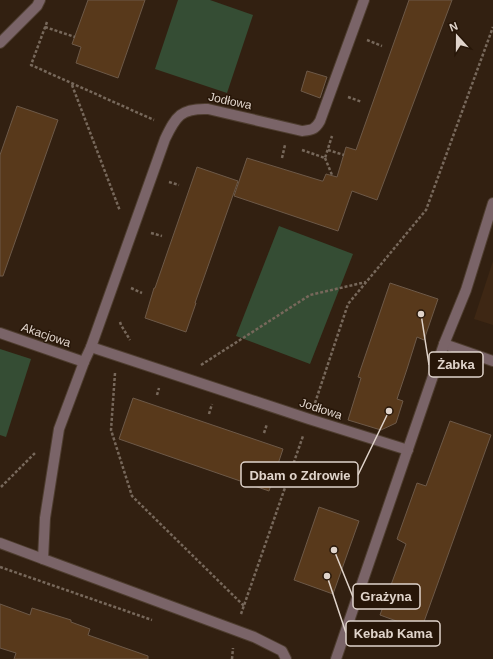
<svg xmlns="http://www.w3.org/2000/svg" width="493" height="659" viewBox="0 0 493 659" font-family="Helvetica,sans-serif">
<rect width="100%" height="100%" fill="#322011"/>
<path fill="#3e2714" d="M493,261V325L474,319Z"/>
<g fill="#354d34">
<path d="M178,0H210L253,15L227,93L155,69Z"/>
<path d="M279,226L353,254L310,364L236,336Z"/>
<path d="M0,349L31,359L6,437L0,435Z"/>
</g>
<g fill="#58391b" stroke="#6d5948">
<path d="M88,0H145L118,78L76,63L81,47L72,44Z"/>
<path d="M409,0H452L377,200L352,191L338,231L234,196L247,158L322,181H323L326,174L337,177L346,147L356,150Z"/>
<path d="M307,71L327,77L320,98L301,91Z"/>
<path d="M17,106L58,120L3,276H0V155Z"/>
<path d="M197,167L238,181L195,303H196L186,332L145,318L154,288H155Z"/>
<path d="M390,283L438,299L424,340L417,337L407,369L397,399L403,401L396,423L381,430L348,420L361,378L358,377Z"/>
<path d="M133,398L283,449L269,491L119,439Z"/>
<path d="M450,421L491,435L421,630L380,615L406,544L397,539L417,483L426,486Z"/>
<path d="M319,507L359,521L333,594L294,580Z"/>
<path d="M0,604L30,615L32,608L71,620V622L90,629L88,635L148,656V659H14L16,653L0,648Z"/>
</g>
<g fill="none" stroke-linecap="round" stroke-linejoin="round">
<g stroke="#4e3d2f" stroke-width="12">
<g id="minor">
<path d="M0,43L37,6L40,0"/>
<path d="M0,333L84,362"/>
<path d="M444,344L493,361"/>
<path d="M91,347L309,419L408,450"/>
<path d="M0,543L43,559"/>
<path d="M286,659L282,651L254,637L43,559L45,518L59,429L84,362L91,347L165,139C176,116 181,108 208,109L302,131C311,130 315,130 320,121L364,0"/>
<path d="M336,659L444,344L466,290L493,203"/>
</g>
</g>
<g stroke="#77685b" stroke-width="2.5" stroke-dasharray="3 2" stroke-linecap="butt">
<path d="M47,22L31,65L154,120"/>
<path d="M45,27L75,37"/>
<path d="M367,40L382,46"/>
<path d="M72,85L120,211"/>
<path d="M348,97L362,102"/>
<path d="M302,150L325,158L332,136"/>
<path d="M328,150L344,155"/>
<path d="M282,158L285,145"/>
<path d="M325,158L332,175"/>
<path d="M169,182L179,185"/>
<path d="M151,233L162,236"/>
<path d="M131,288L142,293"/>
<path d="M120,322L121,325L130,340"/>
<path d="M201,365L310,295L366,282"/>
<path d="M115,373L111,430L132,496L244,606"/>
<path d="M157,395L159,388"/>
<path d="M315,403L348,304L426,210L493,27"/>
<path d="M209,414L212,404"/>
<path d="M264,433L267,424"/>
<path d="M1,487L36,452"/>
<path d="M0,567L152,620"/>
<path d="M241,614L303,436"/>
<path d="M232,659L233,648"/>
</g>
<use href="#minor" stroke="#7a6468" stroke-width="10"/>
</g>
<g text-anchor="middle" stroke-width="3" stroke-linejoin="round" paint-order="stroke">
<g font-size="12" fill="#e0d4cb" stroke="#271608">
<text transform="translate(230 101) rotate(12)" y="4">Jodłowa</text>
<text transform="translate(46 335) rotate(19)" y="4">Akacjowa</text>
<text transform="translate(321 409) rotate(18)" y="4">Jodłowa</text>
</g>
</g>
<path fill="none" stroke="#e0d4cb" stroke-width="1.5" d="M421 314L429 365M389 411L358 475M334 550L353 597M327 576L346 633"/>
<g fill="#e0d4cb" stroke="#271608" stroke-width="1.5">
<circle cx="421" cy="314" r="4"/>
<circle cx="389" cy="411" r="4"/>
<circle cx="334" cy="550" r="4"/>
<circle cx="327" cy="576" r="4"/>
</g>
<g fill="#271608" stroke="#e0d4cb" stroke-width="1.5">
<rect x="429" y="352" width="54" height="25" rx="4"/>
<rect x="241" y="462" width="117" height="25" rx="4"/>
<rect x="353" y="584" width="67" height="25" rx="4"/>
<rect x="346" y="621" width="94" height="25" rx="4"/>
</g>
<g font-size="13" text-anchor="middle" font-weight="bold" fill="#e0d4cb">
<text x="456" y="369">Żabka</text>
<text x="300" y="480">Dbam o Zdrowie</text>
<text x="386" y="601">Grażyna</text>
<text x="393" y="638">Kebab Kama</text>
</g>
<g transform="translate(457 36) rotate(339)" stroke="#271608" stroke-width="3" paint-order="stroke">
<path d="M0-3L7 15L0 10L-7 15Z" fill="#e0d4cb"/>
<text y="-6" font-size="11" font-weight="bold" text-anchor="middle" fill="#e0d4cb">N</text>
</g>
</svg>
